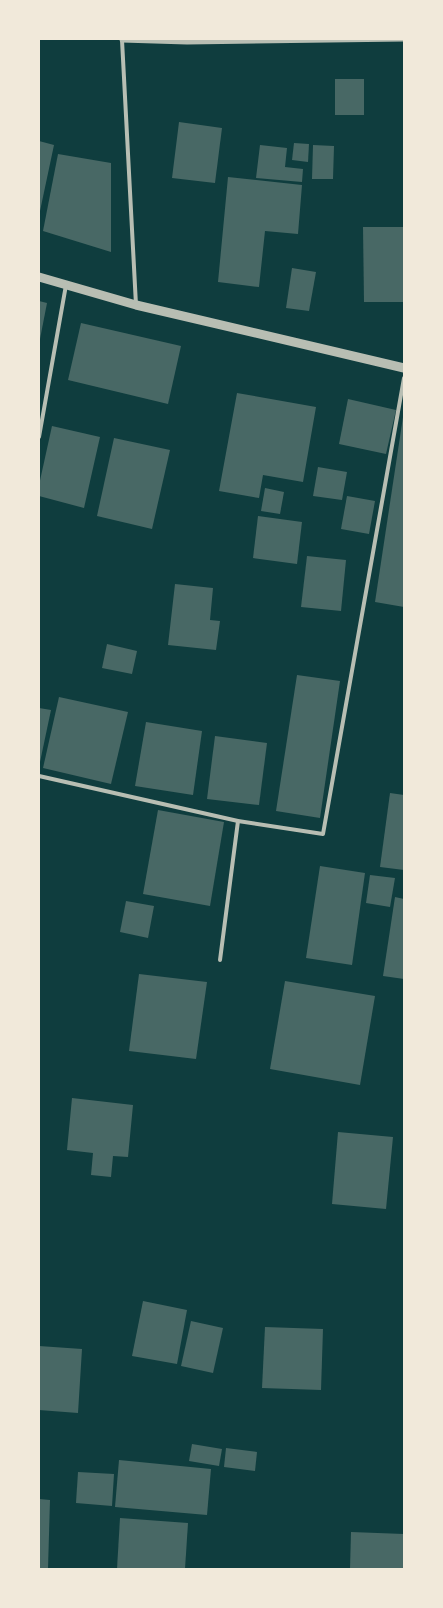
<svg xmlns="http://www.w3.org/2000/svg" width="443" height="1608" viewBox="0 0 443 1608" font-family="Manrope,sans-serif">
<rect width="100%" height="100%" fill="#0f3d3e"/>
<g fill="#486865">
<rect x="335" y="79" width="29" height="36"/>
<path d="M179,122L222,128L215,183L172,178Z"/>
<path d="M39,141L54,145L40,211H39Z"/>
<path d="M294,143L309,144L308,162L292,160Z"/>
<path d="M260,145L287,148L285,167L303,169L302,182L256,178Z"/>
<path d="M313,145L334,146L333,179H312Z"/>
<path d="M58,154L111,163V252L43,231Z"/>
<path d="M228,177L302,185L298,234L265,231L259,287L218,282Z"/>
<path d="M363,227H404V302H364Z"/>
<path d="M292,268L316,272L309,311L286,308Z"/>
<path d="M39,301L47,303L40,339H39Z"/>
<path d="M81,323L181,346L168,404L68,380Z"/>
<path d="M237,393L316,407L303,482L263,475L259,498L219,491Z"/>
<path d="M348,399L396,410L386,454L339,444Z"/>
<path d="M403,417H404V607L375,602Z"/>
<path d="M52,426L100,437L84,508L39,496V485Z"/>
<path d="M114,438L170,450L152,529L97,516Z"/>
<path d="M318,467L347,472L342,500L313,496Z"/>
<path d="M265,488L284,492L280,514L261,511Z"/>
<path d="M347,496L375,501L369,534L341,529Z"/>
<path d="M258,516L302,522L297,564L253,558Z"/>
<path d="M307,556L346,560L341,611L301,607Z"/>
<path d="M175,584L213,588L210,620L220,621L216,650L168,645Z"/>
<path d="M107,644L137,651L132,674L102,668Z"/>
<path d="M297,675L340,681L320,818L276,811Z"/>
<path d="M59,697L128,712L111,784L43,768Z"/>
<path d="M39,708L51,710L40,762H39Z"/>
<path d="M146,722L202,731L193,795L135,786Z"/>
<path d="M215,736L267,743L259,805L207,799Z"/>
<path d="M390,793L404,795V870L380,867Z"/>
<path d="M158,810L224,822L210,906L143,894Z"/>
<path d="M320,866L365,873L352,965L306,958Z"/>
<path d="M370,875L395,878L390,907L366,903Z"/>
<path d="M395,897L404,899V979L383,976Z"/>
<path d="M126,901L154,906L148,938L120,932Z"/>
<path d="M139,974L207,982L196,1059L129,1051Z"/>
<path d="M285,981L375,996L360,1085L270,1069Z"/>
<path d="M72,1098L133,1105L128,1157L113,1156L111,1177L91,1175L93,1153L67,1150Z"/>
<path d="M338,1132L393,1137L386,1209L332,1204Z"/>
<path d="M143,1301L187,1310L177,1364L132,1356Z"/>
<path d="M191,1321L223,1328L213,1373L181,1366Z"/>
<path d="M265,1327L323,1329L321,1390L262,1388Z"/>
<path d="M39,1346L82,1349L78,1413L39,1410Z"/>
<path d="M192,1444L222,1449L219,1466L189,1461Z"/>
<path d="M226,1448L257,1452L255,1471L224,1467Z"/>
<path d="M119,1460L211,1469L207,1515L115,1507Z"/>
<path d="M78,1472L114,1474L112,1506L76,1503Z"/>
<path d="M39,1499L50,1500L48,1569H39Z"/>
<path d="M120,1518L188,1523L185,1569H117Z"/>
<path d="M351,1532L404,1534V1569H350Z"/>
</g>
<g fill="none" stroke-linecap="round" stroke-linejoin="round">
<g stroke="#b8beb3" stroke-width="4">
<path d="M122,40L136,305"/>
<path d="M39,437L66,285"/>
<path d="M39,776L238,821L323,834L404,378"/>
<path d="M220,960L238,821"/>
</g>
<path stroke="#b8beb3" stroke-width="5" d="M122,40L187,42L404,39"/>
<path stroke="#b8beb3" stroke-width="9" d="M39,277L136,305L404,368"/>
</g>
<rect width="443" height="1608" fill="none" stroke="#f1e9da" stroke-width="80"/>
</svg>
